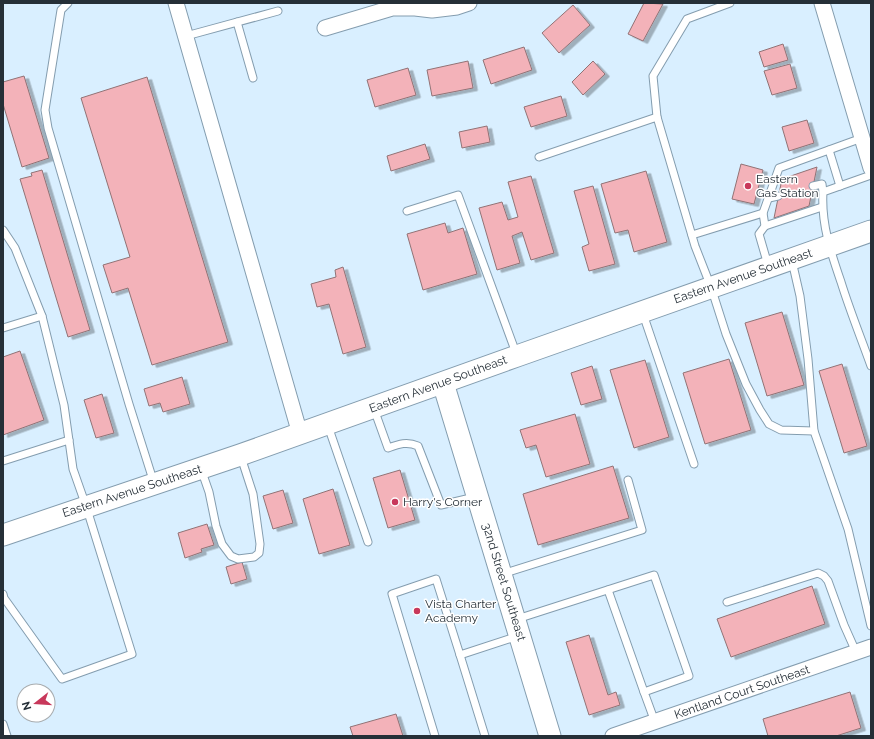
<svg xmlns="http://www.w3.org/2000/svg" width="874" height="739" viewBox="0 0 874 739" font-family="Raleway,sans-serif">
<defs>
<filter id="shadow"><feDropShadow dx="4.5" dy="2.5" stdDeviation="0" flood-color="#0004"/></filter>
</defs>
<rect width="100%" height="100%" fill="#d9efff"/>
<g fill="#f3b2b9" stroke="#917275" filter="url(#shadow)">
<path d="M644,3L663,4L643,41L628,34Z"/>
<path d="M573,5L590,25L559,53L542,33Z"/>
<path d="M783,44L788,60L764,67L759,52Z"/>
<path d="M524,47L532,70L491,84L483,60Z"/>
<path d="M468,61L473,88L432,96L427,70Z"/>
<path d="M593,61L605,74L583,95L572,82Z"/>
<path d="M790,64L797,88L772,95L764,71Z"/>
<path d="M408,68L416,95L375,107L367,80Z"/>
<path d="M24,76L49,158L22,167L3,104V82Z"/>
<path d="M147,77L228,342L152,365L128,288L112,293L103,265L130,257L81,98Z"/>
<path d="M561,96L567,116L531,127L524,107Z"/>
<path d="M807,120L814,143L789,151L782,127Z"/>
<path d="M487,126L490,142L462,148L459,132Z"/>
<path d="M425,144L430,159L391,171L387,156Z"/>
<path d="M741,164L763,170L754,204L732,199Z"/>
<path d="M817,167L809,206L774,218L782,179Z"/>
<path d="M42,170L90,330L68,337L20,179L32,176L31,173Z"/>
<path d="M646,171L667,242L634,252L628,230L615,233L601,184Z"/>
<path d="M531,176L554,253L531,260L522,232L512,236L520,263L497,270L479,208L502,202L508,220L518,217L508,182Z"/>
<path d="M593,186L615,264L589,271L582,247L589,244L574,191Z"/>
<path d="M445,223L448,233L463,228L477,274L423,290L407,234Z"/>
<path d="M343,267L366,347L343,354L329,304L317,307L311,284L336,277L335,270Z"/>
<path d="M782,312L804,385L767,396L745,323Z"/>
<path d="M20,351L44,420L3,435V357Z"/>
<path d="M729,359L751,430L705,444L683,373Z"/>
<path d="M645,360L669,437L634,448L610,370Z"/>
<path d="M842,364L867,446L844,453L819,371Z"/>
<path d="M592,366L602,399L581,405L571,373Z"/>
<path d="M182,377L190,404L163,412L160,403L149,406L144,389Z"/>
<path d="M102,394L114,433L96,438L84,400Z"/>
<path d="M575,414L590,464L546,477L536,445L526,448L520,430Z"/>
<path d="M613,466L629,518L538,545L523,494Z"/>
<path d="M400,470L415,520L388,528L373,478Z"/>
<path d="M333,489L350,545L319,554L303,499Z"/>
<path d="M283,490L293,523L273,529L263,496Z"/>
<path d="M207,524L214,545L201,549L202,552L185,558L178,533Z"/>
<path d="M242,562L247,579L231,584L226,567Z"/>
<path d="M812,586L825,624L731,657L717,619Z"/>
<path d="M589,635L608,695L616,692L620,705L589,715L566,642Z"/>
<path d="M850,692L861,728L836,736H768L763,719Z"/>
<path d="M396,714L403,736H353L350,727Z"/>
</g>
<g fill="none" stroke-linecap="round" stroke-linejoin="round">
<g stroke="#849daf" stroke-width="9">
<g id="lane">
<path d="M68,3L61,10L45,110L48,128L129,404L154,483"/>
<path d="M237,22L253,78"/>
<path d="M186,36L278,11"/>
<path d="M657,117L653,76L687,19L730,3"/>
<path d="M829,150L840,186"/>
<path d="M539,157L657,117L695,246L711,287L726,334L746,384L760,410L769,424L781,430L814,431"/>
<path d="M871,175L823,192C821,224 831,253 841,282C850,311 861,338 871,366"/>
<path d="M813,186L822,184L823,192"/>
<path d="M769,198L778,196"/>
<path d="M407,211L458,195L516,353"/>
<path d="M765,226L822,207"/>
<path d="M3,230L15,248L42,316L64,405L73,469L86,506L132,654L62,679L4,598L3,594"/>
<path d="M692,235L763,213"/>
<path d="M792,261L800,296L808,359L814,431L848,529L871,626"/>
<path d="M768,265L759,234L765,226L763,213L779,168L862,138"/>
<path d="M643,314L694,464"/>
<path d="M3,328L42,316"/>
<path d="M374,409L388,448C399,444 407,441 418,446L441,505L475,497"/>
<path d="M328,426L368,542"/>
<path d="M3,461L69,440"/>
<path d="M201,469L209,492L216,526L222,544L231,556L238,559L254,557L259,553L260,544L253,494L241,457"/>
<path d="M502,574L642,530L628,480"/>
<path d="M608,590L644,692"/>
<path d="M727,602L818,573L824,576L828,581L844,625L856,652"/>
<path d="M517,619L654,575L689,676L644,692L655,722"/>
<path d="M460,655L485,736"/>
<path d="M3,724L7,736"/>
<path d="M435,736L392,594L436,579L460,655L518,636"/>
</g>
</g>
<g stroke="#849daf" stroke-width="17">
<g id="street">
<path d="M176,3L300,434"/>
<path d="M822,3L871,168"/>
<path d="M325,28L392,8H415L432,10L457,7L469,3"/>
<path d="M613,736L871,647"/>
</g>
</g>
<g stroke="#849daf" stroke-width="23">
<g id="secondary">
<path d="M443,383L550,736"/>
<path d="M3,535L240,455L517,356L871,231"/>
</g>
</g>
<use href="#lane" stroke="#fff" stroke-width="7"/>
<use href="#street" stroke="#fff" stroke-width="15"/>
<use href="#secondary" stroke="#fff" stroke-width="21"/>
</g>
<g fill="#c8385b" stroke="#fff" stroke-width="1.5">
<circle cx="748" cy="186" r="4"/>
<circle cx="395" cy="502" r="4"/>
<circle cx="417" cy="611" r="4"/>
</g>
<g text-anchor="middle" stroke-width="3" stroke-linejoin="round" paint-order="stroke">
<g font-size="12" fill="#252f37" stroke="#fff" text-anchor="start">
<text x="756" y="183">Eastern<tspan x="756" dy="14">Gas Station</tspan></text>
<text x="403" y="506">Harry's Corner</text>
<text x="425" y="608">Vista Charter<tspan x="425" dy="14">Academy</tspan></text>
</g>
<g font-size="12" fill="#252f37" stroke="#fff">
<text transform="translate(743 276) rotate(-19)" y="4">Eastern Avenue Southeast</text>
<text transform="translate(438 384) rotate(-20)" y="4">Eastern Avenue Southeast</text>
<text transform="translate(132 491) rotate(-18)" y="4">Eastern Avenue Southeast</text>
<text transform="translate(504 582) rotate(73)" y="4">32nd Street Southeast</text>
<text transform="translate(742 692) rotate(-19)" y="4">Kentland Court Southeast</text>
</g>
</g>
<rect width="874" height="739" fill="none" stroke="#252f37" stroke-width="8"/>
<g transform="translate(36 703) rotate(253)"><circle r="19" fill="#ffffff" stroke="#a8acaf"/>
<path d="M0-3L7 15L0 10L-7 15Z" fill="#c8385b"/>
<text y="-6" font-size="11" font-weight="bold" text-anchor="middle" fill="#252f37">N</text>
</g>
</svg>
